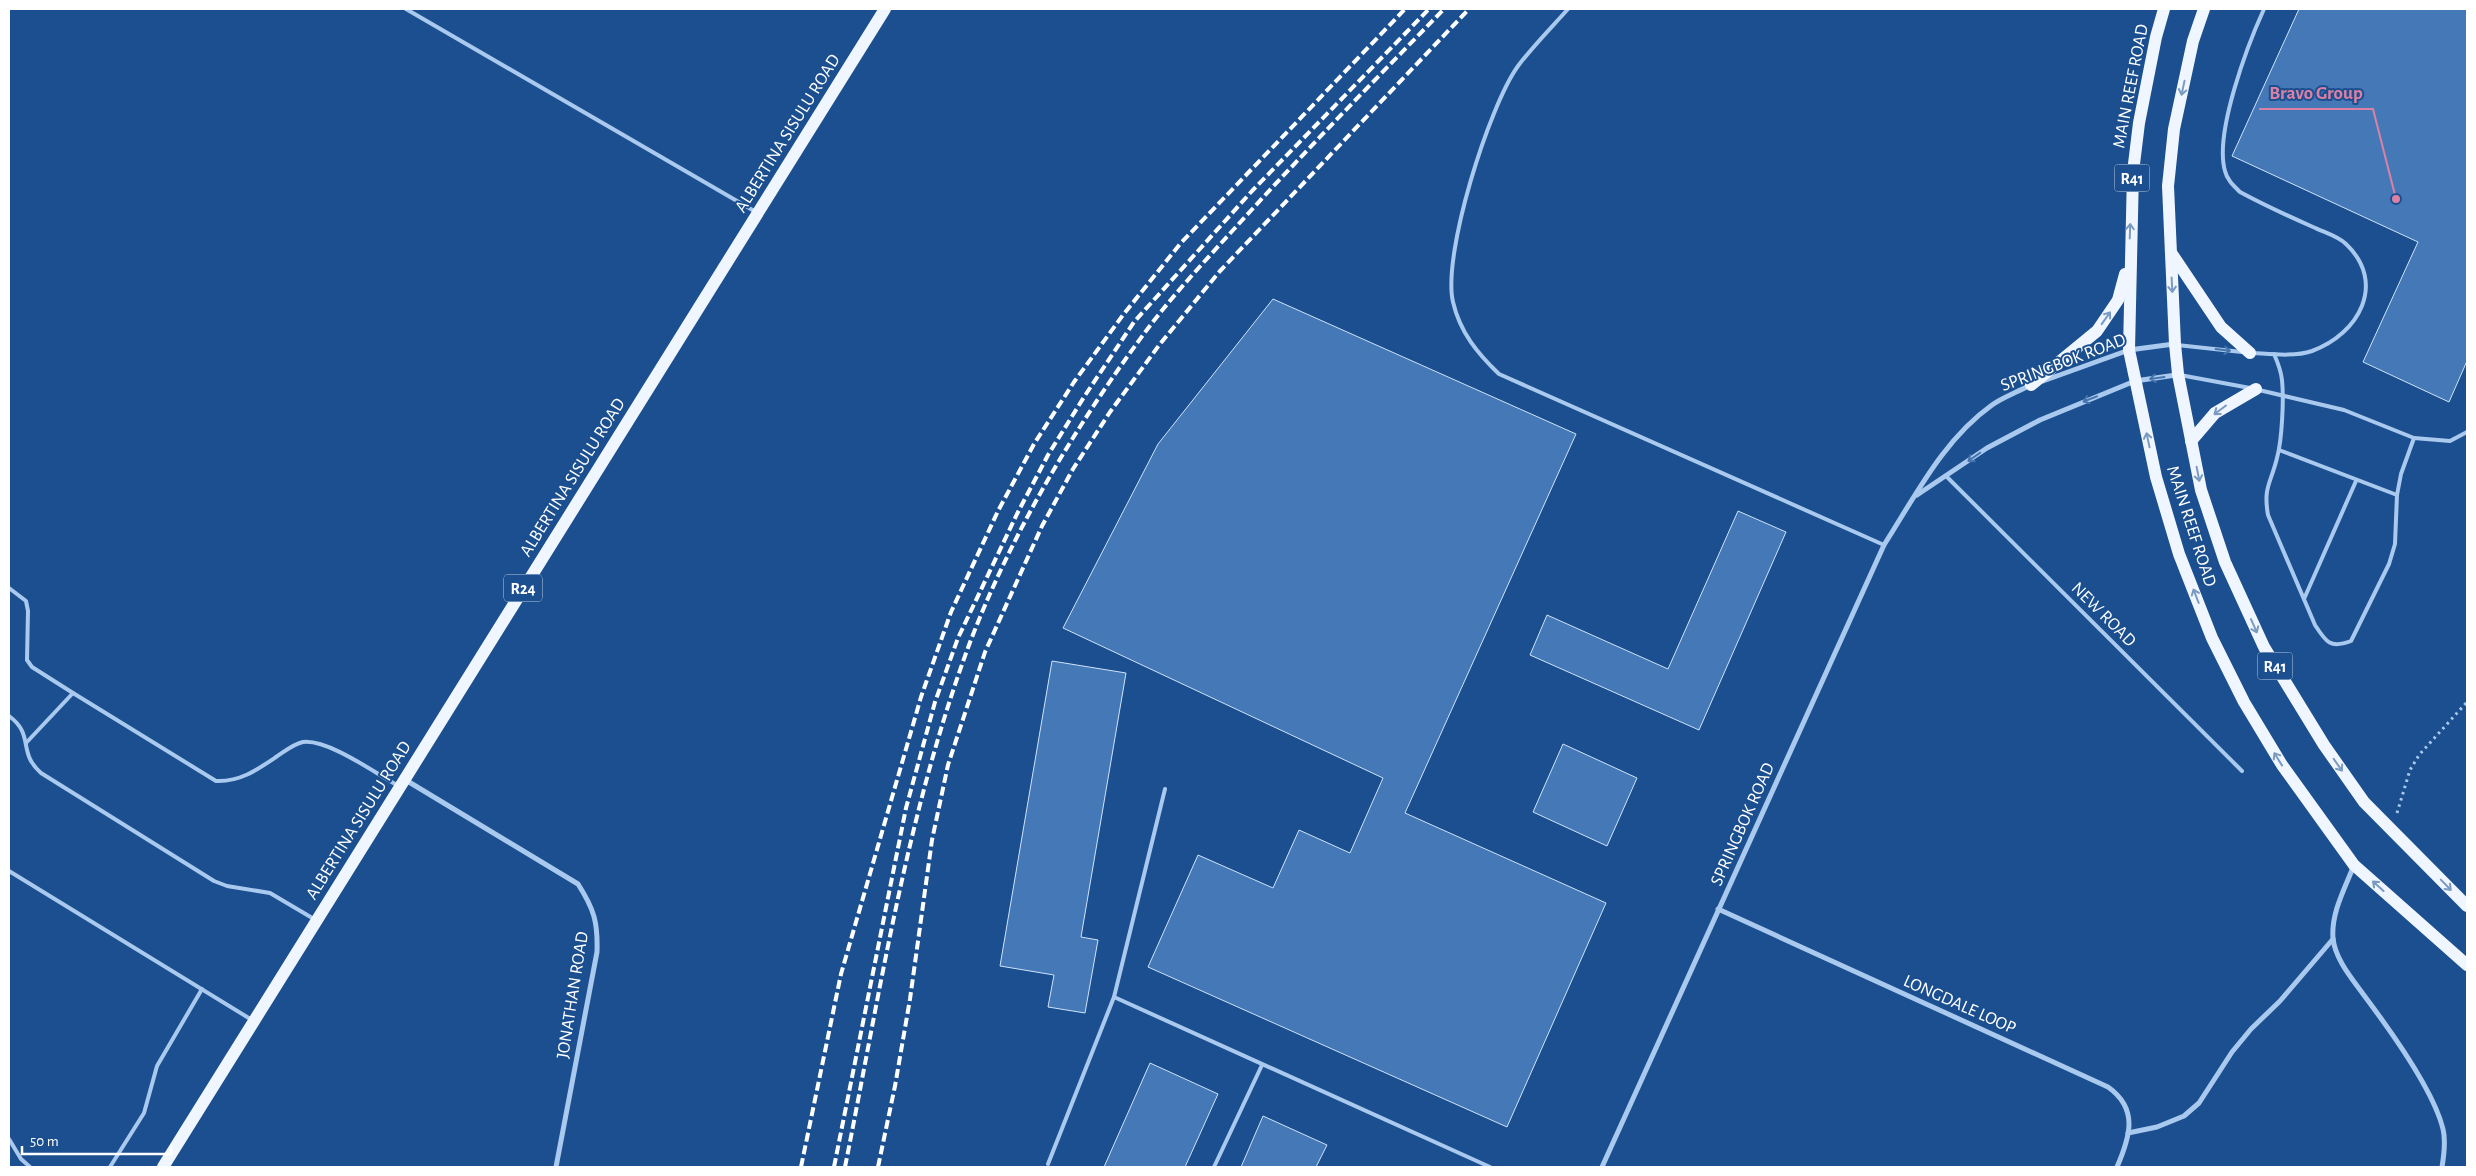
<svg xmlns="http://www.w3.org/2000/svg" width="2476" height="1176" viewBox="0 0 2476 1176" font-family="'Alegreya Sans',sans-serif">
<rect width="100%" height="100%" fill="#1b4f8f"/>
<g fill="#4478b7" stroke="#cfe3fa">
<path d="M2299,9H2467V361L2449,402L2363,362L2418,242L2232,156Z"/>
<path d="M1273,299L1576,434L1405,813L1606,903L1507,1127L1148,967L1198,855L1273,888L1299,830L1350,853L1383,778L1063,628L1158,444Z"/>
<path d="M1738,511L1786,532L1699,730L1530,655L1547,615L1668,669Z"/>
<path d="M1052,661L1126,673L1081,937L1098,940L1085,1013L1048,1007L1054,975L1000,966Z"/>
<path d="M1563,744L1637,778L1607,846L1533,812Z"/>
<path d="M1150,1063L1218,1094L1185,1167H1104Z"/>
<path d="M1263,1116L1327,1145L1316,1167H1241Z"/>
</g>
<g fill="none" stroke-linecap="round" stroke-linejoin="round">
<path stroke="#a9c9ee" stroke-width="3" stroke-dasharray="2.5 4" stroke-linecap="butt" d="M2397,813L2410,770L2419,755L2467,702"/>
<g stroke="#a9c9ee" stroke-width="4">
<path d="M406,9L756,212"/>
<path d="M1568,9C1551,28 1533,46 1518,66C1489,106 1442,255 1453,302C1460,332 1477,353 1499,374L1884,545"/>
<path d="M2177,345L2242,352"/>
<path d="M2252,353C2271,354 2294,357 2312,351C2359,334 2387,283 2346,244C2338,236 2323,232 2313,227C2288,216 2264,205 2240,192C2234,186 2227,180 2225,171C2214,133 2248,44 2264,9"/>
<path d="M2274,354C2278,363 2281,371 2282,380C2284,399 2282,440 2277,458C2271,483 2263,487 2268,515L2315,625C2326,642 2330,649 2351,641L2389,564L2395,544L2397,495L2401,474L2414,438"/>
<path d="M2180,375L2250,388"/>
<path d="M2259,390L2344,410L2414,438L2450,441L2467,432"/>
<path d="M2279,450L2397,495"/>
<path d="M1946,476L2242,771"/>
<path d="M9,588L26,601L28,611L27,660L32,667L73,693"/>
<path d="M2304,599L2356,481"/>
<path d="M9,716C35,735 17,752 41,773L214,881L227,886L270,893L314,919"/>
<path d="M26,743L73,693L216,781C240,782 257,770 276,757C284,752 293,744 303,742C328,739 375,773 397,785"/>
<path d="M9,871L252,1020"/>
<path d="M1114,997L1490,1167"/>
<path d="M9,1139L21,1159L30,1167"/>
<path d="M1048,1164L1114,997L1165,789"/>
<path d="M110,1167L144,1113L157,1066L202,989"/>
<path d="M1214,1167L1262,1065"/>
</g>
<g stroke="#a9c9ee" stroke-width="5">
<path d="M2043,381L2129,350L2174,344"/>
<path d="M1917,495L1987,448L2040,420L2135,381L2176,375"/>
<path d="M404,779L578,884C594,909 598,922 597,952L556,1167"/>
<path d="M2354,865C2345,888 2331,913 2333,938C2335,960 2354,981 2366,998C2390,1030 2434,1092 2443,1129C2446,1141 2444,1155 2442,1167"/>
<path d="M1718,909L2108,1087C2139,1109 2130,1137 2117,1167"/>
<path d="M2128,1133L2157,1127L2184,1116L2199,1103L2232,1052L2251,1029L2280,1001L2333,939"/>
<path d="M1602,1167L1884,545C1916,495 1943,440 1992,405C2003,397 2018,392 2030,385"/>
</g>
<g stroke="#f0f6ff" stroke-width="12">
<path d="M2164,9L2156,37L2139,123L2133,172L2129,350L2156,477L2179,554L2212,638L2244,702L2282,765L2354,865L2467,965"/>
<path d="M2204,9L2193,41L2174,129L2168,186L2175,344L2178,374L2201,490L2225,562L2264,647L2324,745L2364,802L2467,906"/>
<path d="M2172,254L2221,327L2250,353"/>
<path d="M2031,385L2097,331L2118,300L2125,274"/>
<path d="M2191,441L2215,413L2256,389"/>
<path d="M163,1167L885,9"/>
</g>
<g stroke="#fff" stroke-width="4" stroke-dasharray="9 4" stroke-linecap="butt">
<path d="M801,1167L841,974L921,697L951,612L998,511L1034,444L1074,382L1123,315L1180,244L1405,9"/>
<path d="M834,1167L906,808L935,702L958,638L1017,514L1048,455L1084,397L1134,322L1252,191L1429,9"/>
<path d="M845,1167C880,992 907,813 969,645C1011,534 1073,430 1143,335C1171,297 1204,262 1235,228C1303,153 1374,81 1444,9"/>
<path d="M878,1167L895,1086L910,999L932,840L948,765L985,652L1042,526L1073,469L1110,412L1160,344L1220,271L1469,9"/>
</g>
</g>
<defs><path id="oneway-shaft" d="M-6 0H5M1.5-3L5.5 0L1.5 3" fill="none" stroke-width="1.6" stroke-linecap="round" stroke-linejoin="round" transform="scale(1.25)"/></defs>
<g stroke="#7b9ac1">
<use href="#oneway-shaft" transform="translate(2183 88) rotate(102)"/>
<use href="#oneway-shaft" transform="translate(2130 231) rotate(-88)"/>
<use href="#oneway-shaft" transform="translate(2172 285) rotate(87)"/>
<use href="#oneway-shaft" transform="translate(2106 318) rotate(-55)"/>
<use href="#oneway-shaft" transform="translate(2220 410) rotate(143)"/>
<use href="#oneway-shaft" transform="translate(2148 440) rotate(-102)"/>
<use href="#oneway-shaft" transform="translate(2198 474) rotate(79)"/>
<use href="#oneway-shaft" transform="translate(2196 596) rotate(-111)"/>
<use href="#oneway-shaft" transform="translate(2254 626) rotate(66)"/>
<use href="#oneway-shaft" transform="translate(2278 759) rotate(-122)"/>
<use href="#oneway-shaft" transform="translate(2338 765) rotate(55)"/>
<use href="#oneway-shaft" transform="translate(2446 885) rotate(46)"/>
<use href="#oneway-shaft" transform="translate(2378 886) rotate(-138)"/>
</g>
<g stroke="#4674ac">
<use href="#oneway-shaft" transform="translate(2223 350) rotate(7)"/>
<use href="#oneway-shaft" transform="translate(2157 378) rotate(172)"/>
<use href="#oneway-shaft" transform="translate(2090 399) rotate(159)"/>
<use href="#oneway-shaft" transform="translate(1974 457) rotate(145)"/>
</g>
<g text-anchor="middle" stroke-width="4" stroke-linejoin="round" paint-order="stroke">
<g fill="#1b4f8f" stroke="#bbcadd" stroke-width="1">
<rect x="2114.5" y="164.5" width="35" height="27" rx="4"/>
<rect x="504" y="574.5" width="38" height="27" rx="4"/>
<rect x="2257.5" y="652.5" width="35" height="27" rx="4"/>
</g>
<g font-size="16" font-weight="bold" fill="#fff">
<text x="2132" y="184">R41</text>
<text x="523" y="594">R24</text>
<text x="2275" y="672">R41</text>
</g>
<g font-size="18" fill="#fff" stroke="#1b4f8f">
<text transform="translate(2130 86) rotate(-79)" y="6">MAIN REEF ROAD</text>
<text transform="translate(787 133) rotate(-58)" y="6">ALBERTINA SISULU ROAD</text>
<text transform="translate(2063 362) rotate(-21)" y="6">SPRINGBOK ROAD</text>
<text transform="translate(572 477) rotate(-58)" y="6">ALBERTINA SISULU ROAD</text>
<text transform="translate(2192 526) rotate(72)" y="6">MAIN REEF ROAD</text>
<text transform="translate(2104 614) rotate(45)" y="6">NEW ROAD</text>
<text transform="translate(358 820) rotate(-58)" y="6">ALBERTINA SISULU ROAD</text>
<text transform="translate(1742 824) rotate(-66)" y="6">SPRINGBOK ROAD</text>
<text transform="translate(572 995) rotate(-81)" y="6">JONATHAN ROAD</text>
<text transform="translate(1960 1004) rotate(24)" y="6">LONGDALE LOOP</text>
</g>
</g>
<path fill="none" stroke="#dd80a5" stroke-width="2" d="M2396 199L2373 109H2259"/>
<circle fill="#dd80a5" stroke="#1b4f8f" stroke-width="2" cx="2396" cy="199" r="5"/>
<g font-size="19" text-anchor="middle" font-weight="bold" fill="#dd80a5" stroke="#1b4f8f" stroke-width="4" stroke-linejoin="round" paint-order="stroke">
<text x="2316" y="99">Bravo Group</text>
</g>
<rect width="2476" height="1176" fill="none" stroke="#ffffff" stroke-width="20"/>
<path d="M22 1146v8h149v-8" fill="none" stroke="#ffffff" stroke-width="2.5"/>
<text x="30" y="1146" font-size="15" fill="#ffffff" stroke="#1b4f8f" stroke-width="4" paint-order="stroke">50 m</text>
</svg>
